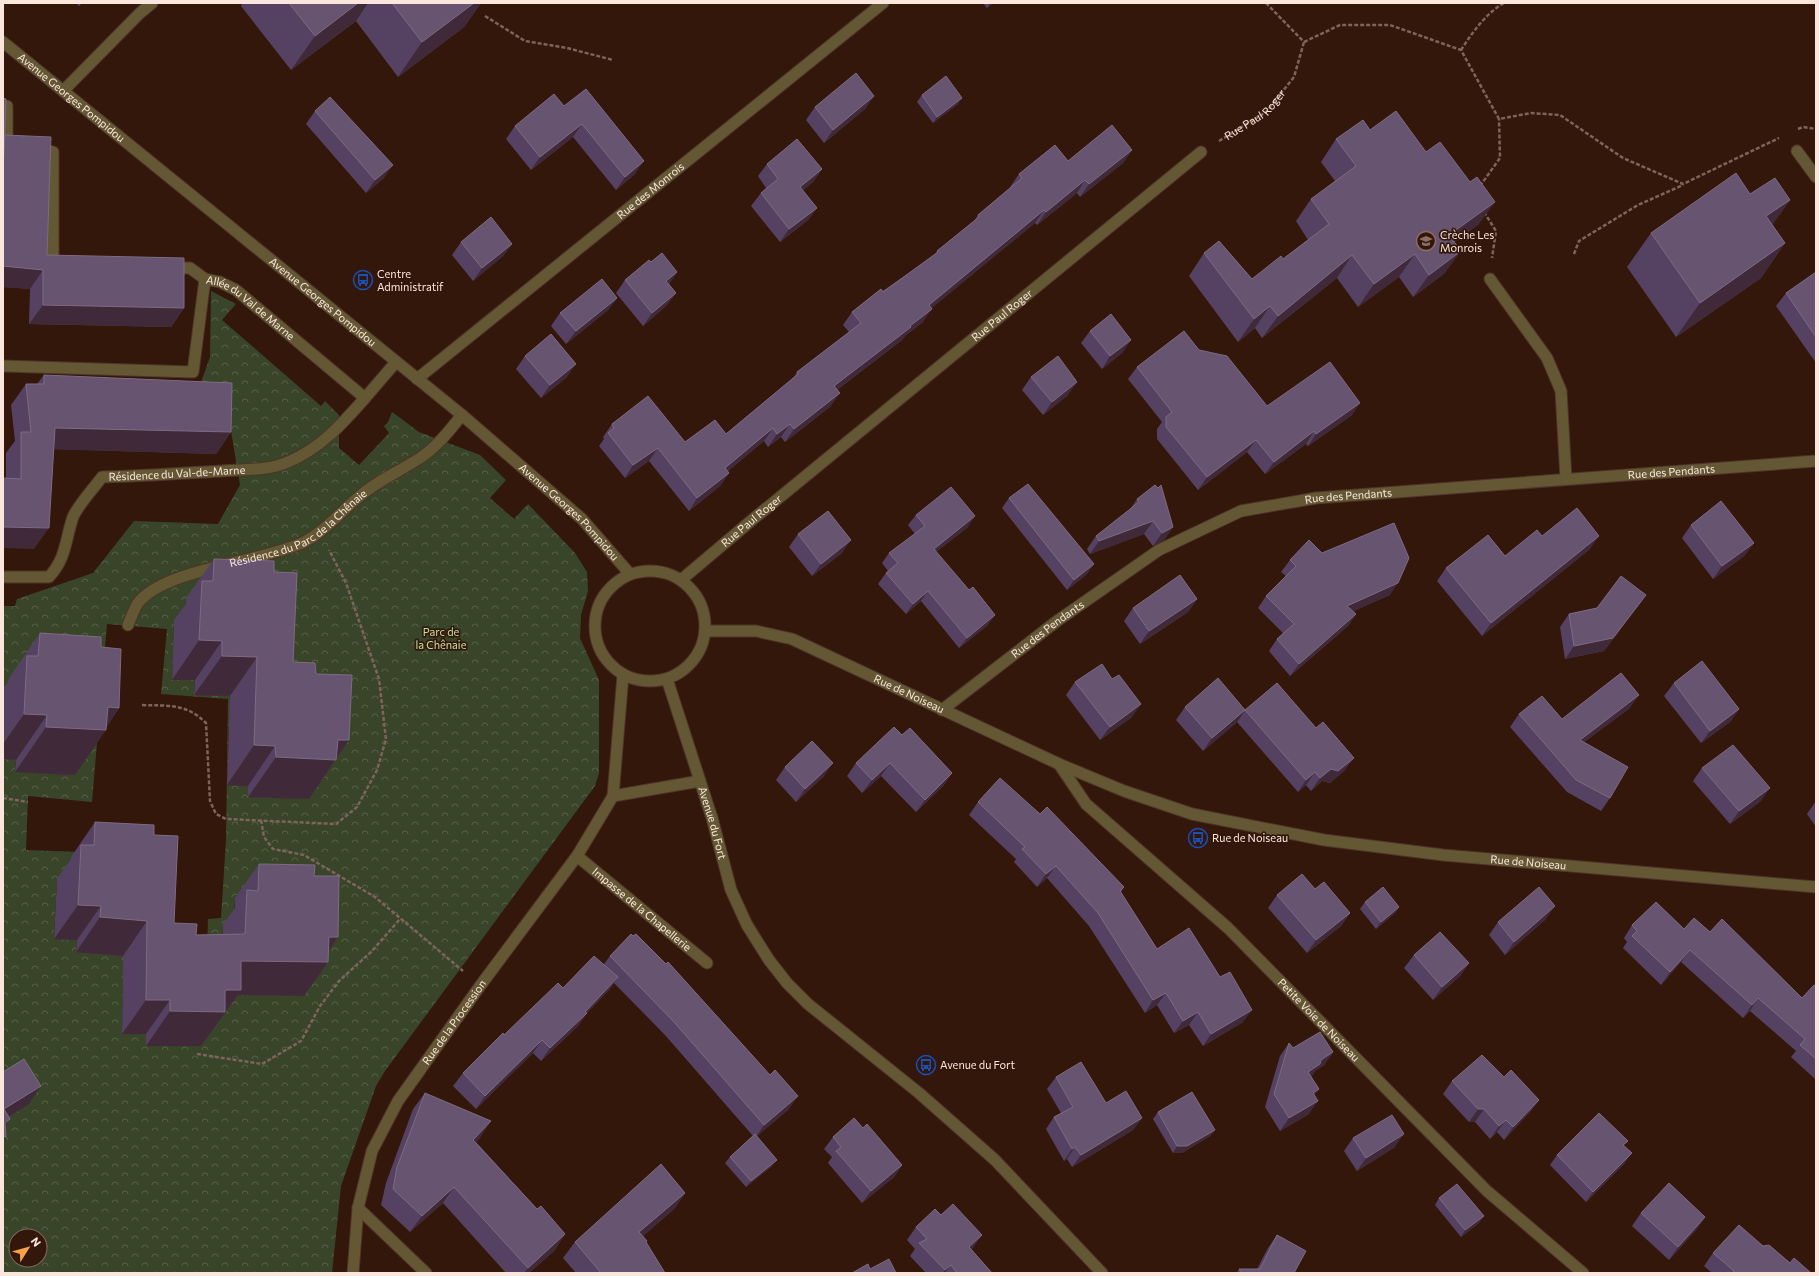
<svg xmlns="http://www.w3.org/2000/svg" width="1819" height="1276" viewBox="0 0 1819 1276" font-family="Commissioner,sans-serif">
<defs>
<pattern id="forest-crowns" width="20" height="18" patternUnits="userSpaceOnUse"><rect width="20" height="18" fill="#394528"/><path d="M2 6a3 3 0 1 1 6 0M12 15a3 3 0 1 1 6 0" fill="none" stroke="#576047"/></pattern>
</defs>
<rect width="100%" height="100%" fill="#33170b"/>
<path fill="url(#forest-crowns)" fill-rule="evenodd" d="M211,291L236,304L222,320L321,406L325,401L339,415V448L359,465L389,433L384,426L388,422L392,412L419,432L480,455L506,480L490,498L514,519L528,504L575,553L587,572L588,591L581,615L580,638L599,680V773L595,786L385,1071L376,1086L341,1186L332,1273H3V759L16,760L15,772L75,775L76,752L88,753L90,693L70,692V681L9,678L7,701H3V606H15L17,599L93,573L134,521L218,524L240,485L227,407L199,388L210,357ZM186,598L246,600V611L269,612L267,672L254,671L253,697L194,695L195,680L172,679L174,621H185ZM107,624L167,629L161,694L228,699L226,840L221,918L208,919L207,955L160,957L164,855L26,850L28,796L92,802ZM240,700L288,702L289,714H324L322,779H310L309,799L248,797V786L227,785L229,723H239ZM71,857L130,859V869L154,871L151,930H141L139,957L76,952L77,940L54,939L57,880H70ZM235,898L290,899V910H315L314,971H305L304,996L238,995V979H221L223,925H234ZM140,957L173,958L172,969L217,968V1024L201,1025V1046H147L146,1034H122L123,973L136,972ZM16,1236H40V1260H16Z"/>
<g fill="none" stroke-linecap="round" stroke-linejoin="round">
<g stroke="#4f3429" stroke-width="13">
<g id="service">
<path d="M3,106H7V141L15,143"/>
<path d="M37,148L53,152V264H59"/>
<path d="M1797,151L1816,177"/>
<path id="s2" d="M170,268H190L205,279L220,282L236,290L365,398L396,362"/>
<path d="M1490,279L1547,358L1561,391L1566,479"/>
<path id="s3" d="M3,577H49C67,557 65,540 73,517C78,505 94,488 102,477C142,476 182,473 222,471C243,469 268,471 288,462C320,449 343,423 365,398"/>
<path id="s4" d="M577,856L707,963"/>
</g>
</g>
<g stroke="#4f3429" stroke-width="13">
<path id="pedestrian" d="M3,366L193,372L205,279"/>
</g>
<g stroke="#4f3429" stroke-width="13">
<g id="minor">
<path d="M63,91L140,13L152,3"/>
<path id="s5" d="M417,379L883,3"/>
<path id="s6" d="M681,580L752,520L1201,152"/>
<path id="s7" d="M128,625C131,618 134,609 138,603C164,569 260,562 302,543C325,532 341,511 361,495C379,480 400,471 420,458C437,447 449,431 462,415"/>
<path id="s8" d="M667,679L712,818L731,890L747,925L769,960L787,983L808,1004L919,1093L995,1160L1102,1273"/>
<path id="s9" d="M942,710L1057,621L1159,550L1241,511L1316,498L1816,461"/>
<path id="s10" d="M1059,764L1086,804L1228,928L1487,1191L1583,1273"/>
<path d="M613,796L700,781"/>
<path d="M358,1208L426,1273"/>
<path id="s11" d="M353,1273L358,1208L372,1151L398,1101L480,986L577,856L613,796L623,675"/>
</g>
</g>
<g stroke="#4f3429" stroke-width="13">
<g id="tertiary">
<path id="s12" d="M3,42L462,415L582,519L630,574"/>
<circle cx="650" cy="626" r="55"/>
<path id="s13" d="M705,631H756L792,639L1059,764L1124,791L1192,814L1324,840L1443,855L1816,887"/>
</g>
</g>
<g stroke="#7e645a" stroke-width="2.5" stroke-dasharray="4 2" stroke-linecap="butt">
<path d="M1266,3L1304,42"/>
<path d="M485,16L525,41L567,48L613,60"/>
<path d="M1304,42L1340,25H1390L1461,50L1499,119L1531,113L1560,115L1623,158L1683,184L1779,138"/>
<path d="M1461,50C1472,33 1486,13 1504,3"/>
<path d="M1798,129L1803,127L1816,129"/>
<path id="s1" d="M1219,141L1266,112L1294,77L1304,42"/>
<path d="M1480,186L1500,158L1499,119"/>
<path d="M1484,212L1496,231L1492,258"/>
<path d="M1574,254L1579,241L1638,205L1683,185"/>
<path d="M142,705C168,706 186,703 206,723L210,801L216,814L226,819L336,824L357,807L377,770L386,739L379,679L346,583L329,550"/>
<path d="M3,798L28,802"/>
<path d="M261,820L264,837L273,849L304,855L375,897L463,971"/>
<path d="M197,1054L262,1064L301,1041L320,1006L339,981L371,952L400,919"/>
</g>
<use href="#service" stroke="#635833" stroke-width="11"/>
<use href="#pedestrian" stroke="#635833" stroke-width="11"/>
<use href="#minor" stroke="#635833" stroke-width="11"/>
<use href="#tertiary" stroke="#635833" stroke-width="11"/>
</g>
<g fill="#554263">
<path d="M76,3H82L79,6Z"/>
<path d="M242,3H481L464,27L398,77L356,21L291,70L241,6Z"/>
<path d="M983,3H993L987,8Z"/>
<path d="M922,95L958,104L933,123L917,102Z"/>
<path d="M874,96L865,109L824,143L806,120L815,107Z"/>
<path d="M3,98L5,136L47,255L184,308L171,327L29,324L30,289L3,287Z"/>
<path d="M564,106L635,174L616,190L573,137L531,170L506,139L515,126Z"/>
<path d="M315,111L384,178L366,193L306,124Z"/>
<path d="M1370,130L1479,224L1454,242L1445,273L1413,297L1399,277L1358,307L1337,278L1262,338L1255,328L1238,342L1189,276L1204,253L1252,279L1283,259L1308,240L1296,221L1311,199L1335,181L1321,162L1336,139Z"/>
<path d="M1132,150L1123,163L1080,197L1077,193L1037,225L1035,223L931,308L923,322L905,336L902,340L837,390L831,406L785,442L781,437L768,447L764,441L728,471L729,473L720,486L689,511L649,461L625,478L599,446L604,439L603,437L612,424L685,442L726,434L793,379L797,372L849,332L843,325L852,312L935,255L937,251L974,221L978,215L1011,187H1010L1019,174L1068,161Z"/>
<path d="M767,164L822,169L813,182L803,190L817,208L808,220L780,242L751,206L761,193L766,188L758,176Z"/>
<path d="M1750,194L1790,200L1772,225L1785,243L1761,278L1676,337L1627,267L1651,233Z"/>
<path d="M461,242L512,244L503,256L473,281L452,255Z"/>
<path d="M651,262L677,272L669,284L676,293L666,306L643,326L616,293L625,280Z"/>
<path d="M1816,272V363L1776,306L1786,293Z"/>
<path d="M617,298L608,310L566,344L551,326L560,313Z"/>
<path d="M1090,331L1123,352L1102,369L1081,343Z"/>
<path d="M1199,350L1267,406L1352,415L1308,446L1306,444L1265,474L1247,452L1198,490L1157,439V429L1162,422L1128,379L1137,367Z"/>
<path d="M525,356L567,377L541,398L516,369Z"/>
<path d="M44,375L231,432L216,454L54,449L34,549L6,478V453L15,441L11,405L26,384H37Z"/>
<path d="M1031,377L1068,395L1043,415L1022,390Z"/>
<path d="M1009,498L1094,564L1086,575L1067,590L1002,508Z"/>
<path d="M1137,499L1173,527L1164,540L1153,546L1144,534L1090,554L1087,549L1096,536L1129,511Z"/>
<path d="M916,515L968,527L936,552L988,625L959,648L921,601L906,614L878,584L886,573L888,571L882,563L889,553L915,534L908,525Z"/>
<path d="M1691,525L1754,543L1744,556L1713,579L1682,538Z"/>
<path d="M798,534L842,553L812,576L789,547Z"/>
<path d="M1542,536L1590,549L1482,636L1437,581L1446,568L1505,556Z"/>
<path d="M1322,553L1390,595L1353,611L1356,614L1348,626L1290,676L1269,651L1277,639L1283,633L1258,608L1266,596L1286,576L1281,572L1290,560Z"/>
<path d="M214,559L274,572L293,662L316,674L349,740L309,799L248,797V786L227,785L230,696L194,695L195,680H172L174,620L186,604V598Z"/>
<path d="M1646,595L1604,651L1565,659L1560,627L1569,614L1597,608Z"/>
<path d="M1197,599L1188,612L1140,644L1124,621L1133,608Z"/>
<path d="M40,633L101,647L119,708L107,726L75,775L15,772L16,760L3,759V690L8,682L9,678Z"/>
<path d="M1075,682L1132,717L1100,740L1066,695Z"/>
<path d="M1674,683L1739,709L1730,722L1701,743L1664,696Z"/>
<path d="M1185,707L1236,723L1203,751L1176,720Z"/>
<path d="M1630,708L1584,742L1610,798L1601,811L1567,792L1510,727L1519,714L1562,719Z"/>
<path d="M1245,710L1345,770L1330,783L1322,781L1311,791L1306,785L1298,792L1237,722Z"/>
<path d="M902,735L952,773L943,786L916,812L881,776L862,793L847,776L856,763Z"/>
<path d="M785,767L824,776L796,802L776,780Z"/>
<path d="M1702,768L1761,801L1730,824L1693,781Z"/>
<path d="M1816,801V827L1807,814Z"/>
<path d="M978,802L1040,814L1124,887L1121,892L1157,949L1243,1022L1203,1046L1189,1025L1174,1033L1157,1005L1145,1013L1089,926L1047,878L1037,887L1014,862L1016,859L969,815Z"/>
<path d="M95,822L154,835L174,923L196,935L223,934V924L235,908V898L259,864L314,876L338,937L328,951L304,996L238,995L201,1046H146V1034H122L123,956L76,952L77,940L54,939L57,879L71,859V857Z"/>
<path d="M1315,889L1350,913L1341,926L1307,953L1268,908L1277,895Z"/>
<path d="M1365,902L1399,907L1395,913L1376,929L1360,909Z"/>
<path d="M1546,919L1505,955L1489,935L1498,922Z"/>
<path d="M1632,925L1684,929L1710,932L1802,998L1816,986V1079H1815L1791,1057L1796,1051L1750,1011L1743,1018L1681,962L1661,985L1623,948L1627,942L1624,938Z"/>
<path d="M1414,955L1469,963L1460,976L1433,1000L1404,968Z"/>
<path d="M610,956L789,1109L757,1136L772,1166L746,1187L725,1163L730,1157L753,1136L665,1035L614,983L609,990L587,1013L578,1026L541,1061L533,1053L476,1109L453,1086L463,1073L563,988L604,964Z"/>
<path d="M1289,1043L1293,1048L1333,1052L1324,1065L1315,1071L1311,1077L1319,1089L1314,1095L1309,1114L1280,1131L1265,1107L1280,1056Z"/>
<path d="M1056,1077L1106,1103L1142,1118L1133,1130L1072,1167L1067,1159L1064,1161L1046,1129L1054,1117L1061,1113L1047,1089Z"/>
<path d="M1504,1077L1539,1100L1530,1112L1504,1140L1497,1132L1490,1139L1475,1122H1469L1443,1094L1452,1081Z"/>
<path d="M425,1093L480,1138L476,1142L537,1209L565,1234L554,1251L529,1273H506L443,1203L410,1232L381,1205L386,1183L413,1109Z"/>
<path d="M1158,1112L1215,1130L1210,1136L1182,1153H1173L1153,1119Z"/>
<path d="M863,1128L902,1165L894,1177L862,1203L828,1163L832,1157L824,1149L833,1137Z"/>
<path d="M1353,1138L1395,1147L1357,1171L1344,1151Z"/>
<path d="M1628,1141L1624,1145L1625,1163L1586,1202L1550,1165L1557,1155Z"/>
<path d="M685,1193L674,1209L643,1236L646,1243L665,1273H576L563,1258L575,1242Z"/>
<path d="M1439,1198L1479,1223L1461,1237L1435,1205Z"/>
<path d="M1641,1213L1705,1217L1696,1230L1669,1260L1632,1226Z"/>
<path d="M916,1227L973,1248L971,1249L992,1273H926L910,1256L915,1249L907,1240Z"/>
<path d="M1277,1235L1294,1273H1237L1239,1269H1257L1268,1248Z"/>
<path d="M1763,1246L1790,1263L1811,1273H1712L1704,1266L1713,1253Z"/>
</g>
<g fill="#402a3a">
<path d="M358,3H368L356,21L291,70L315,36Z"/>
<path d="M474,3H481L464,27L398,77L422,42Z"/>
<path d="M990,3H993L987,8Z"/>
<path d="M874,96L865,109L824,143L833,130Z"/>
<path d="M962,98L958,104L933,123L937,117Z"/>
<path d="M582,124L573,137L531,170L540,157Z"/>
<path d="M1132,150L1123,163L1080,197L1089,184Z"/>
<path d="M644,161L635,174L616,190L625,177Z"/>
<path d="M393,165L384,178L366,193L375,180Z"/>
<path d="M822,169L813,182L791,200L800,187Z"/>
<path d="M1085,180L1077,193L1037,225L1046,212Z"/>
<path d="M1790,200L1766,234V216Z"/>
<path d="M1495,202L1479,224L1434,258L1449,235Z"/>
<path d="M817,208L808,220L780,242L789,229Z"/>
<path d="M1044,210L1035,223L920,318L929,305Z"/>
<path d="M1785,243L1761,278L1676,337L1700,303Z"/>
<path d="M512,244L503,256L473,281L482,268Z"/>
<path d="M1461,251L1445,273L1413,297L1429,275Z"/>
<path d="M1415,254L1399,277L1358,307L1374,284Z"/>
<path d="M1352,255L1337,278L1262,338L1278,316Z"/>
<path d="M3,266L43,270L30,289L3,287Z"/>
<path d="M677,272L668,285L666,281Z"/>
<path d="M676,293L666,306L643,326L652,313Z"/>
<path d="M617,298L608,310L566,344L576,331Z"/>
<path d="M43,305L184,308L171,327L29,324Z"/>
<path d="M1270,306L1255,328L1238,342L1254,319Z"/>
<path d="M932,309L923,322L905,336L902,340L825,399L834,386Z"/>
<path d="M1131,340L1123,352L1102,369L1110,356Z"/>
<path d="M576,364L567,377L541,398L550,385Z"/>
<path d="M1077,382L1068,395L1043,415L1052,402Z"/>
<path d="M840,393L831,406L785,442L794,429Z"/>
<path d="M1360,403L1352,415L1308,446L1316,434Z"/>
<path d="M790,424L781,437L768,447L777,434Z"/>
<path d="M55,428L231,432L216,454L40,449Z"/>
<path d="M773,428L764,441L716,481L725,468Z"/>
<path d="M1314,431L1306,444L1265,474L1274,462Z"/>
<path d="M1256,440L1247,452L1198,490L1207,477Z"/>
<path d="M658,448L649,461L625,478L633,465Z"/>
<path d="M729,473L720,486L689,511L697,498Z"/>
<path d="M975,516L968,527L927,559L934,549Z"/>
<path d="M1153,521L1144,534L1090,554L1099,541Z"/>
<path d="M3,527L49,528L34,549L3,548Z"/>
<path d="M1173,527L1164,540L1153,546L1162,533Z"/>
<path d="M1599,536L1590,549L1482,636L1491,623Z"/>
<path d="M851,540L842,553L812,576L821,564Z"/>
<path d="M1754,543L1744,556L1713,579L1722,566Z"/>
<path d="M1094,564L1086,575L1067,590L1074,580Z"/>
<path d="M1398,583L1390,595L1339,618L1347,606Z"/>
<path d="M928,591L921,601L906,614L913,604Z"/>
<path d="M1646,595L1604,651L1565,659L1574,646Z"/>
<path d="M1197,599L1188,612L1140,644L1149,631Z"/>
<path d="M1356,614L1348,626L1290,676L1299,664Z"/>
<path d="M995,615L988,625L959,648L967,638Z"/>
<path d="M199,640L222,641L195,680H172Z"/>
<path d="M222,656L257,657L230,696L194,695Z"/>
<path d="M1639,695L1630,708L1571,752L1580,740Z"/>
<path d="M1141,704L1132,717L1100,740L1110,727Z"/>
<path d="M108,707L119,708L104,730H106L75,775L15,772L46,727Z"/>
<path d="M1739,709L1730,722L1701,743L1710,731Z"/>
<path d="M1245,710L1236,723L1203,751L1212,738Z"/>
<path d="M24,714L47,715L16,760L3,759V744Z"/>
<path d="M338,740H349L309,799L248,797L276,757Z"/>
<path d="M254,745L275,746L248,786L227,785Z"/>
<path d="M1354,758L1345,770L1330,783L1322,781L1311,791L1320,778L1331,769Z"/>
<path d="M833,763L824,776L796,802L805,789Z"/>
<path d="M890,763L881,776L862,793L872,780Z"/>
<path d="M1315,772L1306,785L1298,792L1306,780Z"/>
<path d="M952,773L943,786L916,812L925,800Z"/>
<path d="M1770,788L1761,801L1730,824L1739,811Z"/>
<path d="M1056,866L1047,878L1037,887L1046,874Z"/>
<path d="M78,905L101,906L77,940L54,939Z"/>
<path d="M1555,906L1546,919L1505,955L1514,942Z"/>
<path d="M1399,907L1395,913L1376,929L1381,922Z"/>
<path d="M1350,913L1341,926L1307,953L1316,940Z"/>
<path d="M100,917L147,921L123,956L76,952Z"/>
<path d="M329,937H338L321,962H328L304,996L238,995L201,1046H146L170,1011L241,961Z"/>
<path d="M1690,950L1681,962L1661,985L1670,972Z"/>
<path d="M1469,963L1460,976L1433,1000L1442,987Z"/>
<path d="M618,977L609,990L586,1014L587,1013L578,1026L541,1061L550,1048Z"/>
<path d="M1166,993L1157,1005L1145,1013L1153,1000Z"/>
<path d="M1758,998L1750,1011L1743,1018L1752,1005Z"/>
<path d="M146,1000H170L146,1034H122Z"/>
<path d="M1252,1010L1243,1022L1203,1046L1211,1034Z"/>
<path d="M1198,1012L1189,1025L1174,1033L1183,1021Z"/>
<path d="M542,1040L533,1053L476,1109L485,1096Z"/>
<path d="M1333,1052L1324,1065L1315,1071L1311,1077L1308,1072L1321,1060Z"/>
<path d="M41,1086L28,1105L3,1120L4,1109Z"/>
<path d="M1319,1089L1310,1101L1313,1093Z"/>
<path d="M798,1096L789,1109L755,1138L764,1125Z"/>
<path d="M1539,1100L1530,1112L1504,1140L1513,1127Z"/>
<path d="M1318,1101L1309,1114L1280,1131L1289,1118Z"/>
<path d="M1478,1109H1484L1475,1122H1469Z"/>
<path d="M1142,1118L1133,1130L1072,1167L1081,1155Z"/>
<path d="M10,1119L3,1130L5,1123Z"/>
<path d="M1506,1120L1497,1132L1490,1139L1499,1126Z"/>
<path d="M491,1121L480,1138L462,1156L473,1140Z"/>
<path d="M1215,1130L1210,1136L1182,1153H1173L1177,1146Z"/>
<path d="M1404,1134L1395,1147L1357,1171L1366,1158Z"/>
<path d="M3,1136L6,1137L3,1141Z"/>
<path d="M1075,1147L1067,1159L1064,1161L1072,1149Z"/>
<path d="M1632,1153L1625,1163L1586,1202L1593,1192Z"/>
<path d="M777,1160L772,1166L746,1187L751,1181Z"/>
<path d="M902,1165L894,1177L862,1203L871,1191Z"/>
<path d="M454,1187L443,1203L410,1232L422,1216Z"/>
<path d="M685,1193L674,1209L628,1249L639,1232Z"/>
<path d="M1484,1216L1479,1223L1461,1237L1465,1230Z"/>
<path d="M1705,1217L1696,1230L1669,1260L1678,1247Z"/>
<path d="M565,1234L554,1251L529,1273H524L528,1268Z"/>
<path d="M982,1235L973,1248L960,1260L969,1247Z"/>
<path d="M951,1265L945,1273H943L945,1270Z"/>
</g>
<g fill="#665470" stroke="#7e6b82">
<path d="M289,3H358L315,36Z"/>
<path d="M392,3H474L422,42Z"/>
<path d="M856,73L874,96L833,130L815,107Z"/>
<path d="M946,76L962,98L937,117L922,95Z"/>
<path d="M586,89L644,161L625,177L582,124L540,157L515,126L554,94L564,106Z"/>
<path d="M330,97L393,165L375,180L315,111Z"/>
<path d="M3,98L6,99L4,149H3Z"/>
<path d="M1396,111L1426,152L1440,142L1470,182L1477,177L1495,202L1449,235L1461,251L1429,275L1415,254L1374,284L1352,255L1278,316L1270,306L1254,319L1204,253L1219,241L1252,279L1281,256L1283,259L1329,224L1311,199L1356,166L1336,139L1363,120L1370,130Z"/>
<path d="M1112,125L1132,150L1089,184L1085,180L1046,212L1044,210L929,305L932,309L910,326L911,327L834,386L840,393L794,429L790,424L777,434L773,428L725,468L729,473L697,498L658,448L633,465L608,433L614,428L612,424L648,396L685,442L715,420L726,434L798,374L797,372L861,323L852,312L881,289L883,292L938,252L937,251L979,217L978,215L1022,178L1019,174L1055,145L1068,161Z"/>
<path d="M5,135L51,137L47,255L184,258V308L43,305V270L3,266V172Z"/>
<path d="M797,139L822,169L800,187L817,208L789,229L761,193L778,179L767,164Z"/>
<path d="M1736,173L1750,194L1775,178L1790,200L1766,216L1785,243L1700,303L1651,233Z"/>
<path d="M491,217L512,244L482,268L461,242Z"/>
<path d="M662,253L677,272L666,281L676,293L652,313L625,280L649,260L651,262Z"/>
<path d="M1816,272V337L1786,293Z"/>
<path d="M602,279L617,298L576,331L560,313Z"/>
<path d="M1111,314L1131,340L1110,356L1090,331Z"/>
<path d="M1184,331L1199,350L1227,356L1267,406L1330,362L1360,403L1316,434L1314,431L1274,462L1256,440L1207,477L1166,427V417L1172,412L1137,367Z"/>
<path d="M551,334L576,364L550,385L525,356Z"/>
<path d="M1058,356L1077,382L1052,402L1031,377Z"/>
<path d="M44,375L232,383L231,432L55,428L49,528L3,527V478L21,479V432H31L26,384H44Z"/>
<path d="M1028,484L1094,564L1074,580L1009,498Z"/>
<path d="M1155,485L1158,488L1161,485L1173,527L1162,533L1153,521L1099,541L1096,536L1139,502L1137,499Z"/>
<path d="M951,487L975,516L934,549L969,590L973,587L995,615L967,638L928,591L913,604L886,573L898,563L889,553L925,526L916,515Z"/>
<path d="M1721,501L1754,543L1722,566L1691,525Z"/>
<path d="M1577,508L1599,536L1491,623L1446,568L1488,535L1505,556L1537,530L1542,536Z"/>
<path d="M828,511L851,540L821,564L798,534Z"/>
<path d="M1394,523L1409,558L1398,583L1347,606L1356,614L1299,664L1277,639L1294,624L1266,596L1296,566L1290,560L1309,540L1322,553Z"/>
<path d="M214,559L274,561V572L297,573L293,662L315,663L316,674L352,675L349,740H338L336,760L276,757L275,746L254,745L257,657L222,656V641L199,640L202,581H213Z"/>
<path d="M1180,575L1197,599L1149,631L1133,608Z"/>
<path d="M1621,576L1646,595L1613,638L1574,646L1569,614L1597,608Z"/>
<path d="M40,633L101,637V647L121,649L119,708L108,707L106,730L46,727L47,715L24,714L27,656H38Z"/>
<path d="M1702,661L1739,709L1710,731L1674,683Z"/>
<path d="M1102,664L1112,679L1119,675L1141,704L1110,727L1075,682Z"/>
<path d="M1621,673L1639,695L1580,740L1628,767L1610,798L1576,780L1519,714L1542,696L1562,719Z"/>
<path d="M1218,678L1245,710L1212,738L1185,707Z"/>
<path d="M1277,683L1316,728L1323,722L1354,758L1338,771L1331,769L1320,778L1315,772L1306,780L1245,710Z"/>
<path d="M894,727L902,735L910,728L952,773L925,800L890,763L872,780L856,763Z"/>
<path d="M812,741L833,763L805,789L785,767Z"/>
<path d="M1733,745L1770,788L1739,811L1702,768Z"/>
<path d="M1000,778L1040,814L1047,807L1124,887L1120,891L1157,949L1189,928L1220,977L1230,972L1252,1010L1211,1034L1198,1012L1183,1021L1166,993L1153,1000L1098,913L1056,866L1046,874L1022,849L1025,847L978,802Z"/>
<path d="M95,822L154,825V835L178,836L174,923L197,924L196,935L245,934L247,890L258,891L259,864L315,865L314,876H339L338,937H329L328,962L241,961V990H225V1012L170,1011V1000H146L147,921L100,917L101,906L78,905L81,845H94Z"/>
<path d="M1302,874L1315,889L1324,882L1350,913L1316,940L1277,895Z"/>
<path d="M1383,887L1399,907L1381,922L1365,902Z"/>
<path d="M1539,887L1555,906L1514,942L1498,922Z"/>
<path d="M1656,902L1684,929L1694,918L1710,932L1722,919L1802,998L1814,985L1816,986V1059L1800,1045L1805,1039L1758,998L1752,1005L1690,950L1670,972L1632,936L1637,931L1632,925Z"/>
<path d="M1440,932L1469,963L1442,987L1414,955Z"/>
<path d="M631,934L633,936L636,934L666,964L668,962L770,1075L775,1070L798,1096L764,1125L674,1022L610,956Z"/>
<path d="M594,956L618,977L585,1012L587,1013L550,1048L542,1040L485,1096L463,1073L503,1033L504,1035L558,983L563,988Z"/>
<path d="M1320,1032L1333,1052L1321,1060L1320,1064L1308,1072L1319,1089L1313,1093L1318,1101L1289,1118L1274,1094L1289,1043L1293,1048Z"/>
<path d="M1482,1055L1504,1077L1511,1070L1539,1100L1513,1127L1506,1120L1499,1126L1484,1109H1478L1452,1081Z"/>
<path d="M24,1059L41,1086L4,1109L10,1119L5,1123L6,1137L3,1136V1072Z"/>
<path d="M1081,1062L1106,1103L1126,1091L1142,1118L1081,1155L1075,1147L1072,1149L1054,1117L1073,1107L1056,1077Z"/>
<path d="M1192,1092L1215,1130L1187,1146H1177L1158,1112Z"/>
<path d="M425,1093L491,1121L473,1140L537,1209L541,1206L565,1234L528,1268L454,1187L422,1216L393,1189L397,1167Z"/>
<path d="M1599,1113L1628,1141L1623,1145L1632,1153L1593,1192L1557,1155Z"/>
<path d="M1392,1115L1404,1134L1366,1158L1353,1138Z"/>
<path d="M854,1118L863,1128L867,1124L902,1165L871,1191L836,1151L841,1147L833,1137Z"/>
<path d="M755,1134L777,1160L751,1181L730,1157Z"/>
<path d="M661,1164L685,1193L639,1232L647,1241L646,1242L665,1273H601L575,1242Z"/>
<path d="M1669,1183L1705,1217L1678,1247L1641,1213Z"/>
<path d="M1457,1184L1484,1216L1465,1230L1439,1198Z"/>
<path d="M953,1204L982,1235L969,1247L992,1273H957L951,1265L945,1270L919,1243L927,1239L916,1227L935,1209L941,1215Z"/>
<path d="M1739,1225L1763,1246L1769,1245L1790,1263L1794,1258L1811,1273H1732L1734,1271L1713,1253Z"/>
<path d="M1277,1235L1306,1251L1294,1273H1242L1239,1269H1260Z"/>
<path d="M889,1259L896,1273H852L868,1264L870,1269Z"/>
</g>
<defs>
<g id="school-ring" transform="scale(1)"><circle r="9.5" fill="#33170b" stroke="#8d6e63" stroke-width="1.5"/><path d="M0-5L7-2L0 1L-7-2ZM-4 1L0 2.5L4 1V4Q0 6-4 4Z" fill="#8d6e63"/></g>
<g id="bus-ring" transform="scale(1)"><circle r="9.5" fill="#33170b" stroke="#1a4fb4" stroke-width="1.5"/><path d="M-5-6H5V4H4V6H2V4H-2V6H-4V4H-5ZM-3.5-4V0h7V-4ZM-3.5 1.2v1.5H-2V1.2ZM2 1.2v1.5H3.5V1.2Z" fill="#1a4fb4"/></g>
</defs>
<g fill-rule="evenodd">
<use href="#school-ring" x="1426" y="241"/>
<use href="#bus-ring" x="363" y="280"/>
<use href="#bus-ring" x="1198" y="838"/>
<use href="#bus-ring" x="926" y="1065"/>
</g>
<g text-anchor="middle" stroke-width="3.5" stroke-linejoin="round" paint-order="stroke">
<g font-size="11" fill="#fbe6de" stroke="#33170b">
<text dy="4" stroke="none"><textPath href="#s12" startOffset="88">Avenue Georges Pompidou</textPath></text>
<text dy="4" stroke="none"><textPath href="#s1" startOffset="45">Rue Paul Roger</textPath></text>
<text dy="4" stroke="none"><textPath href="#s5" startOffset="300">Rue des Monrois</textPath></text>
<text dy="4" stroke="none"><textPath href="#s12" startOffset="412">Avenue Georges Pompidou</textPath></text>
<text dy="4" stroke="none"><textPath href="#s2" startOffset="93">Allée du Val de Marne</textPath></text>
<text dy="4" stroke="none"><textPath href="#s6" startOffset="416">Rue Paul Roger</textPath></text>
<text dy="4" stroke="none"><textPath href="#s9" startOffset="793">Rue des Pendants</textPath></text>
<text dy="4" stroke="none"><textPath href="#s3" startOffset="236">Résidence du Val-de-Marne</textPath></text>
<text dy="4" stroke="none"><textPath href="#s9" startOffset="469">Rue des Pendants</textPath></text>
<text dy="4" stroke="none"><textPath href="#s12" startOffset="736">Avenue Georges Pompidou</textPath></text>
<text dy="4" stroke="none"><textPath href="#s6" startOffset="92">Rue Paul Roger</textPath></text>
<text dy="4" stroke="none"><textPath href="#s7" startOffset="204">Résidence du Parc de la Chênaie</textPath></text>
<text dy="4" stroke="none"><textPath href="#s9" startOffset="133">Rue des Pendants</textPath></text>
<text dy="4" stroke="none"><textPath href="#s13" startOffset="217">Rue de Noiseau</textPath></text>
<text dy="4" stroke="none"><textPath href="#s8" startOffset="151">Avenue du Fort</textPath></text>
<text dy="4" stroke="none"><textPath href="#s13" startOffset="865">Rue de Noiseau</textPath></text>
<text dy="4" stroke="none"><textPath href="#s4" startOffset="84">Impasse de la Chapellerie</textPath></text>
<text dy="4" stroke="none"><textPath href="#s10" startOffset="366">Petite Voie de Noiseau</textPath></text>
<text dy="4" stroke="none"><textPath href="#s11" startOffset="277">Rue de la Procession</textPath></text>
</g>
<g font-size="11" fill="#fbe6de" stroke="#33170b" text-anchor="start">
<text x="1440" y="239">Crèche Les<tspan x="1440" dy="13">Monrois</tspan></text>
<text x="377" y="278">Centre<tspan x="377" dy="13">Administratif</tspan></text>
<text x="1212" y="842">Rue de Noiseau</text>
<text x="940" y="1069">Avenue du Fort</text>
</g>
<g font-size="11" fill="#c4e09c" stroke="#33170b">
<text x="441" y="636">Parc de<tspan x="441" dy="13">la Chênaie</tspan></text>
</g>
</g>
<rect width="1819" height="1276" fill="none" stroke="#fbe6de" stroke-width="8"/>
<g transform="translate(28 1248) rotate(53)"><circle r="19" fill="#33170b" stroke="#836a5f"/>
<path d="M0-3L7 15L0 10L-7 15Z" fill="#f8a14a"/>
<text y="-6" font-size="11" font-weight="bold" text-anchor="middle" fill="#fbe6de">N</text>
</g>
</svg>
